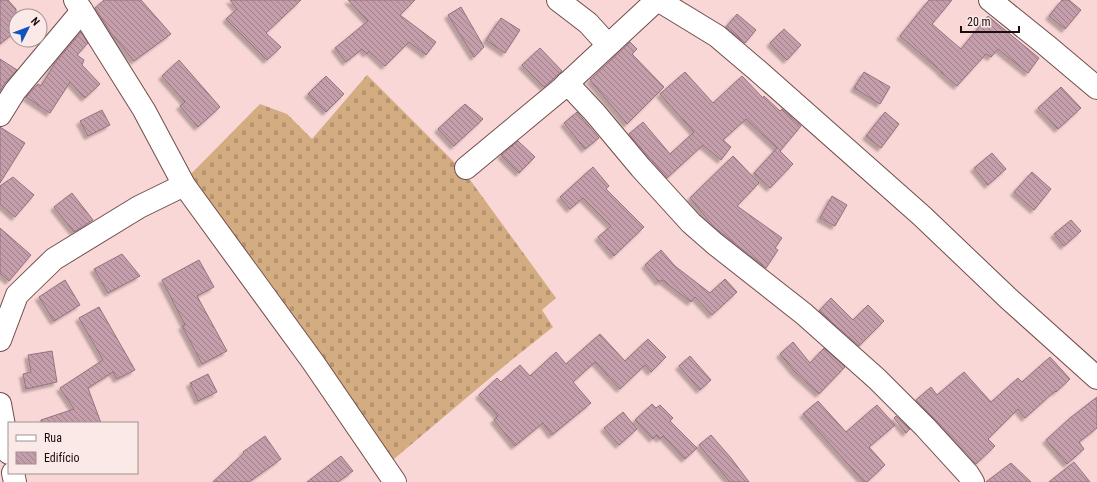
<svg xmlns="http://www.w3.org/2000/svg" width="1097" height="482" viewBox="0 0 1097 482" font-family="'Roboto Condensed',sans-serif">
<defs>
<pattern id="cemetery-stones" width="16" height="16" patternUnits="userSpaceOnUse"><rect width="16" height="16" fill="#d3ac82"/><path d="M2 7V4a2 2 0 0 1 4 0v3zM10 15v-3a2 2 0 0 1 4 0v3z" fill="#b5936f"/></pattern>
<pattern id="building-back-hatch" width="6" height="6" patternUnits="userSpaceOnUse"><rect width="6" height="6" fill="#c49eab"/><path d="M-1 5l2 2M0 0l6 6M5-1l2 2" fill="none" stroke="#9e7f8a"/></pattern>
<filter id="shadow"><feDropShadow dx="-3.5" dy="3.5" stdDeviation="1" flood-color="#0004"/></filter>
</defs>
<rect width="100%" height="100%" fill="#f9d7d6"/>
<path fill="url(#cemetery-stones)" d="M367,75L465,173L556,298L542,310L553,327L509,362L388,464L184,181L260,104L287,114L312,139Z"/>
<g fill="url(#building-back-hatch)" stroke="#96727e" filter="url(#shadow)">
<path d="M0,0H8L16,9V31L0,44Z"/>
<path d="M104,0H141L171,34L134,61L111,33L95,8Z"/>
<path d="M230,0H301L266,33L281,47L267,60L226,19L237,9Z"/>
<path d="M348,0H415L400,15L436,42L426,55L409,42L385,66L369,51L367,54L362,49L346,62L335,48L368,21Z"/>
<path d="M929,0H952L932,24L961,49L988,16L1039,58L1028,73L998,49L991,57L986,54L957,86L941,72V71L900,36Z"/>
<path d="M1062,0H1069L1081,10L1065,29L1049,16Z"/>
<path d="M461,7L484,47L474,57L448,15Z"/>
<path d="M737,14L756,30L745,43L726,27Z"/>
<path d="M501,18L520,30L505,53L486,40Z"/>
<path d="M784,29L801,45L787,60L770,43Z"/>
<path d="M81,32L88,43L77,55L84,60L82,65L100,84L85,98L70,82L50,113L26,97L38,84L41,86L55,63Z"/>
<path d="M630,42L637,49L632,54L664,87L627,124L590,80Z"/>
<path d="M540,48L562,71L544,87L522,65Z"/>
<path d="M0,59L17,70L5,83L0,91Z"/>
<path d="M179,60L220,107L198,127L180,106L185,102L162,76Z"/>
<path d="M685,72L713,103L742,76L763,98L764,96L780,111L782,109L801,126L780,151L793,164L770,188L754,173L777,148L746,119L723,140L731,147L721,160L703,145L667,178L629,134L643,122L670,154L694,132L660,94Z"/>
<path d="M864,72L890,87L880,104L854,88Z"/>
<path d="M326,76L344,94L326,112L308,94Z"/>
<path d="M1061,87L1081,108L1058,129L1038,108Z"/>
<path d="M465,104L483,119L454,146L438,129Z"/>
<path d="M102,110L110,125L88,136L80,121Z"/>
<path d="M577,112L599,138L585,149L564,123Z"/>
<path d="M885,112L899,124L881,148L866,136Z"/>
<path d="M0,127L25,143L0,183Z"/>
<path d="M518,141L535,157L519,173L501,155Z"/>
<path d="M992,153L1006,169L988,185L974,168Z"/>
<path d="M733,156L759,183L737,206L782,238L775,248L778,250L766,268L714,227L690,198Z"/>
<path d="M593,167L609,186L606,189L644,227L614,256L598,237L611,226L583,198L570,209L560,197Z"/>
<path d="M1032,172L1051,189L1034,210L1014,192Z"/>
<path d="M13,177L34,195L15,217L0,204V186Z"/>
<path d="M72,193L93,220L74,232L54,207Z"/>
<path d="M832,196L847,205L835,226L820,218Z"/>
<path d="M1071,220L1081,231L1064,246L1054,234Z"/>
<path d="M0,228L31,255L9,281L0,273Z"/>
<path d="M661,250L675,266L710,293L725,279L737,292L712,315L695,297L691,302L662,280L659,282L645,265Z"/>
<path d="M122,254L140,276L108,293L94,269Z"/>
<path d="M199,260L214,287L197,296L227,351L202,364L182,326L185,325L162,280Z"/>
<path d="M65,280L80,305L54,321L39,297Z"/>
<path d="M831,298L853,320L868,305L884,321L859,346L819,311Z"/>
<path d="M99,307L135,370L117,379L113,372L88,388L101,423H41V420L74,409L60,388L103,360L79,318Z"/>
<path d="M600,334L625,361L648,339L666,357L651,372L645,365L620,389L595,362L573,382L591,403L552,435L543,423L515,446L494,420L498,416L479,395L497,378L501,382L520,365L530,376L556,352L566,364Z"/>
<path d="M793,342L810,363L824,348L845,367L819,394L794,371L780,354Z"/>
<path d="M52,351L57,382L26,389L23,374L31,372L28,355Z"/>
<path d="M690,356L711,380L700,390L679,366Z"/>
<path d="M1050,357L1070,379L1056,392L1055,391L1025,418L1018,409L988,439L995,446L976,464L934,419L916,400L931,387L937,395L964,372L991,402L1018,378L1022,382Z"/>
<path d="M208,374L217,392L198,401L190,383Z"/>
<path d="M1097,397V428L1079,442L1084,449L1067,464L1046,440L1070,418Z"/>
<path d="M818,401L846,432L877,405L895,425L869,447L885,465L867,482H864L803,414Z"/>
<path d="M652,404L656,408L660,405L673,418L670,421L697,448L685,459L663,436L660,439L656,435L653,439L635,420Z"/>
<path d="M623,412L637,429L619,445L604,428Z"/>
<path d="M896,416L910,429L906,433L894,418Z"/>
<path d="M711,435L731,458L749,482H730L699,445Z"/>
<path d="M265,436L281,459L249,482H213L244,453L243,452Z"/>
<path d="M341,456L353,471L338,482H307Z"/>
<path d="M1074,462L1090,482H1049Z"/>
<path d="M1011,463L1031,482H986Z"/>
</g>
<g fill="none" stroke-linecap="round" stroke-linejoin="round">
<g stroke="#704d4c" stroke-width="24">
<g id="street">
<path d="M75,0L82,11L144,110L184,185L313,362L395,482"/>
<path d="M558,0L588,23L608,45"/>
<path d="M658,0L717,36L757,70L922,216L1009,299L1097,378"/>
<path d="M990,0L1046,45L1097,88"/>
<path d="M567,83L595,113L641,168L691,223L715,244L804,314L877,379L925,427L968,474L973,482"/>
<path d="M0,115L15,91L82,11"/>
<path d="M466,168L560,90L657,0"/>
<path d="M0,340L17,295L54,259L139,207L184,185"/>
<path d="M0,404L9,453"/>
<path d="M13,473L15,482"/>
</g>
</g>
<use href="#street" stroke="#fff" stroke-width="22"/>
</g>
<rect x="8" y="422" width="130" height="52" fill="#fbe9e8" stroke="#a29191"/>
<rect x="16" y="435" width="20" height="6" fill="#ffffff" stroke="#a29191"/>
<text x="44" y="442" font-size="12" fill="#1c0e0e">Rua</text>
<rect x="16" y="452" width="20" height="12" fill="url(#building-back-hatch)" stroke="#a29191"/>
<text x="44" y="462" font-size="12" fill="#1c0e0e">Edifício</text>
<g transform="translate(28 28) rotate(48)"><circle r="19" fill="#fbe9e8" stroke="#a29191"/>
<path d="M0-3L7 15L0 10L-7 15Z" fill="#1153be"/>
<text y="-6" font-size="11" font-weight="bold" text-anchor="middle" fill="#1c0e0e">N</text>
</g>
<path d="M961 26v6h58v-6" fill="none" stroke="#1c0e0e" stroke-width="2"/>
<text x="967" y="26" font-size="12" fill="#1c0e0e" stroke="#fbe9e8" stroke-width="3" paint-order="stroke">20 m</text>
</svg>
